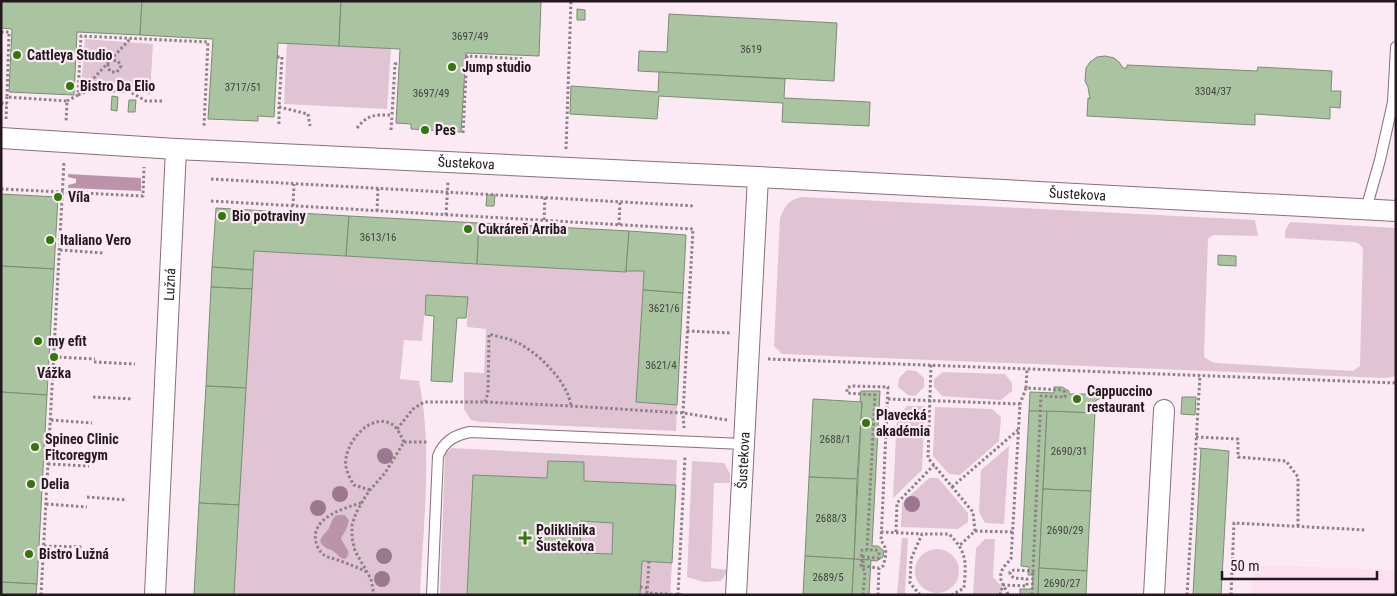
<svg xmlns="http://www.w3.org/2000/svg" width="1397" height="596" viewBox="0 0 1397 596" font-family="'Roboto Condensed',sans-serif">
<rect width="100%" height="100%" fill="#fbeaf3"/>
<path fill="#fce0ef" d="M1254,565L1396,570V595H1251Z"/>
<g fill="#e0c4d3">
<path d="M85,39L153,44L150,95L132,87H81Z"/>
<path d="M287,43L391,48L387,109L284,104Z"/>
<path d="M802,197L1255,220L1258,236L1213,235L1208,239L1204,357L1210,361L1216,363L1353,371L1360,366L1363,248L1358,243L1354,242L1285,238V231L1290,222L1396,228V376L1386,378L782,354L774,346L780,218C785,206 789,199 802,197Z"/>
<path d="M254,251L626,272V271H644L636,402L677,405L676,431L480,422L471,420L464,409V372L484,373L486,329L467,327L468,297L426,295L422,341L404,340L400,379L419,381C433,447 423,527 420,595H194L206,386L246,387Z"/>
<path d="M907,370L916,371L924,378V387L915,396L908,395L898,387L899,378Z"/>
<path d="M943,372L1005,374L1012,383V391L1001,400L942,396L934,387V379Z"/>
<path d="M907,406H925L922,470L893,498L897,416Z"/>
<path d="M935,407L992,409L1001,417L999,441L960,475L949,474L933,456Z"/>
<path d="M1009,446L1004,524L985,523L979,512L981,470Z"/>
<path d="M452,448L677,460L676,485L584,481V462L548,461L547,478L473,475L467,595H440L445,454Z"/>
<path d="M692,461L724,463L730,474V483H714L711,568L729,570L721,581L704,582L687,577Z"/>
<path d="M929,478H938L968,513V522L958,529L901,527L902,503Z"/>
<path d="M581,521L613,523L612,554L580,553Z"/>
<path d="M902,538H908L905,592L907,595H897Z"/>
<path d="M985,539H995L993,577L1002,587V595H973L976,548Z"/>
<circle cx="937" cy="571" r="22"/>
<path d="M642,561L672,563L670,595H640Z"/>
</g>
<g fill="#bc94aa">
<path d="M68,174L141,178V191L68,188V185L76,183V179L68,177Z"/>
<path d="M337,515H345L349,521L346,530L341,538C343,546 354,552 345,559C338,558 338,554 333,551C330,549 327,549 325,547C314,540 326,534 329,528C332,522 331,519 337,515Z"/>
</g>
<g fill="#aac4a1" stroke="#7b8b75" fill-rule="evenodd">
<path d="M1,1H142L140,35L77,32L74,95L9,92L12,29L1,28Z"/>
<path d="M142,1H341L339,46L278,43L274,117L258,116V121L208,119L213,39L140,35Z"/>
<path d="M341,1H541L539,56L466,53L461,132L411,129V124L396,123L400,49L339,46Z"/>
<path d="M577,9L585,10V20H577Z"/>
<path d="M669,14L837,23L834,81L638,71L639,51L667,52Z"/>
<path d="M1105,56L1114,58L1119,62L1123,68H1127V65L1257,71L1258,67L1332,71L1331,91H1341L1340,108L1330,107V119L1255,114V125L1087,116L1088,98L1090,99L1088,87L1085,81L1086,68L1090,62L1097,57Z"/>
<path d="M659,72L785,79L784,98L870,102L869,126L782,122L783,103L659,96L657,119L570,114L571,86L658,92Z"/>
<path d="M112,96L118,97L117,111L111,110Z"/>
<path d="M129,100H136L135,112H128Z"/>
<path d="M1,194L58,197L54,269L1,266Z"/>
<path d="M487,195H495L494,206H486Z"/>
<path d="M216,208L349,216L346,256L254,251L253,270L212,267Z"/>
<path d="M349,216L479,223L477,264L346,256Z"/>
<path d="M479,223L629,231L626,272L477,264Z"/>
<path d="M629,231L686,235L683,293L643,290L644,271H626Z"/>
<path d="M1218,255L1236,256V266L1218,265Z"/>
<path d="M1,266L54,269L47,395L1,392Z"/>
<path d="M212,267L253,270L252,289L211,287Z"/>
<path d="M211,287L252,289L246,388L206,386Z"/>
<path d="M643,290L683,293L677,405L636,402Z"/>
<path d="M426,295L468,297L466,318H457L452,382L431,381L434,316L425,315Z"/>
<path d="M206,386L246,388L239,505L199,503Z"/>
<path d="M1054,387H1062L1069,391V394H1090L1093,390H1098L1101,393V398L1095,401V413L1029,411L1030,392L1054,393Z"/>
<path d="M861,391H880L872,546H878L884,551L883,557L877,561L854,559L862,402H860Z"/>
<path d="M1,392L47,395L37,584L1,582Z"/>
<path d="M1182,397H1196L1195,415L1181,414Z"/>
<path d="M813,399L862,402L857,479L809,477Z"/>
<path d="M1029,411H1047L1043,489L1038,595H1020V589H1032L1033,575H1028L1029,567L1021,566Z"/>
<path d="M1047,411L1095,413L1091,491L1043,489Z"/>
<path d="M1199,448L1229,451L1221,595H1193L1201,449Z"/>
<path d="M548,461L584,462V481L676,485L672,563L642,561L640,595H467L473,475L547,478ZM581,521L613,523L612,554L580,553Z"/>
<path d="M809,477L857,479L854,559L805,556Z"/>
<path d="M1043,489L1091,491L1087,571L1039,568Z"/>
<path d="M199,503L239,505L234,595H194Z"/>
<path d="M805,556L854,559L852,595H803Z"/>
<path d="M854,559L871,560L869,595H852Z"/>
<path d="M1039,568L1087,571L1086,595H1038Z"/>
<path d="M1,582L37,584L36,595H1Z"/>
</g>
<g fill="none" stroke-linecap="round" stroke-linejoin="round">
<g stroke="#876f7c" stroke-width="12">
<g id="lane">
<path d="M1366,209L1380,160L1393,102L1396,47"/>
<path d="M432,595L438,456C444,441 455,435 470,432L743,444"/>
</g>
</g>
<g stroke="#876f7c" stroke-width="22">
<g id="street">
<path id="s1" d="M1,138L176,149L758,177L1396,211"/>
<path id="s2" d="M155,595L176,149"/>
<path id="s3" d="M736,595L758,177"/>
<path d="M1154,595L1164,410"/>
</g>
</g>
<g stroke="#8d8087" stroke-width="3" stroke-dasharray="2.5 2.5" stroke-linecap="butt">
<path d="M1,32H9L7,97L67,101L66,122"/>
<path d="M277,57H282L279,107L308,114L310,126"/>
<path d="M108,64V68L111,72H117L121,66L118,61L111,60"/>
<path d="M80,93L130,39"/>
<path d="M78,95L88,91H129L146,101H163"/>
<path d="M67,101L78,95L81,36L208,42L204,126"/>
<path d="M1,103L7,104"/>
<path d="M6,119L7,97"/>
<path d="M279,124V107"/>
<path d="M357,128C368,114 375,115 392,115L395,64L399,63"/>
<path d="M391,130L392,115"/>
<path d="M463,133L467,56L524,59"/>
<path d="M566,149L571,1"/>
<path d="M211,179L695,206"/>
<path d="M1,189L143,196L144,167"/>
<path d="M211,201L693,229L683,413L684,428"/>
<path d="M293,206L294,184"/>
<path d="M377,211L378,188"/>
<path d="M446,215L448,182"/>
<path d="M544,220L545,197"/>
<path d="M619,225L620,201"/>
<path d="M60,250L103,253"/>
<path d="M687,331L732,333"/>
<path d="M54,357L95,359"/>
<path d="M768,359L1396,383"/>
<path d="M94,362L135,364"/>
<path d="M931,365L928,458L973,512L975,531L960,545"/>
<path d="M1026,388L1027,369"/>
<path d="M93,397L133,399"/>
<path d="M888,399L1020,404"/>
<path d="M485,402L488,393L489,334C498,337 508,338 516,342C538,352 568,382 571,406"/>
<path d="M51,420L92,423"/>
<path d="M397,429L413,409L424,402H485L571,406L683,413L727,420"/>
<path d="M1196,437L1238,439V457L1286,461L1298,477V526"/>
<path d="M404,442H428"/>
<path d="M48,464L89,466"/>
<path d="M952,487L1018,430"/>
<path d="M370,490L354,485C351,480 347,473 346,467C342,445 371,410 393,425C398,429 401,436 404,442L385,473L370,490L365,497L356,513L352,525V538L355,551L371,579L374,595"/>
<path d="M87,497L127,500"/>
<path d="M361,503C344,508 310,518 316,542C317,547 320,552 324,555C327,557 331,558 335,559C346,563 357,567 367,572"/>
<path d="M46,504L87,507"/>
<path d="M975,531L1013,532"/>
<path d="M881,532L922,534"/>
<path d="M896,532L897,503L934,465"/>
<path d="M44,546L84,547"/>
<path d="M649,561L647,593L684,595"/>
<path d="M640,587L647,588"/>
<path d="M41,595L64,161"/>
<path d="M678,595L685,457"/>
<path d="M863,595L865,571L861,566L862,550H867"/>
<path d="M878,595L879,568L883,566C886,557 888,548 881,541L888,387L851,386L847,388V393L875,395L867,550H876L879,552V558L863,557V566L879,568"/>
<path d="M920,595L910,583L911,559L922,534H949C968,553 966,563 964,588L952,595"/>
<path d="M1000,595L1003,585L1027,586V579L1014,578L1010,575V572L1014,570L1033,571L1041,396L1063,397H1065V392L1062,390L1026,388L1020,404L1011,559C1005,565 999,571 1001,580C1002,585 1007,590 1008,595"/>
<path d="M1032,595L1033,571"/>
<path d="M1187,595L1200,375"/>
<path d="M1231,595L1234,523L1366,530"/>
</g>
<use href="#lane" stroke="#fff" stroke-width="10"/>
<use href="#street" stroke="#fff" stroke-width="20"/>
</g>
<g fill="#9b788e">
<circle cx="385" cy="456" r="8"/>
<circle cx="340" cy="494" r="8"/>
<circle cx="912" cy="504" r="8"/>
<circle cx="318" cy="508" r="8"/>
<circle cx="384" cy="556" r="8"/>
<circle cx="382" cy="579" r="8"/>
</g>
<g fill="#357510" stroke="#fbeaf3" stroke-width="2">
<circle cx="17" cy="55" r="5"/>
<circle cx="452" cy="67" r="5"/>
<circle cx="70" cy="86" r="5"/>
<circle cx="425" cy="130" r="5"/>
<circle cx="58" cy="197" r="5"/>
<circle cx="222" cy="216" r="5"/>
<circle cx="468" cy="229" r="5"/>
<circle cx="50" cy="240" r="5"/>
<circle cx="38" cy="341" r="5"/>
<circle cx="54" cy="357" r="5"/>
<circle cx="1077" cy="399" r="5"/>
<circle cx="866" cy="423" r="5"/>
<circle cx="35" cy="447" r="5"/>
<circle cx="31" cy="484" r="5"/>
<path d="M522.5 530.5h5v5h5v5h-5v5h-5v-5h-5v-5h5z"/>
<circle cx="29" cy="554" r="5"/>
</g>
<g text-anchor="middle" stroke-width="4.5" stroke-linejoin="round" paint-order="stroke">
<g font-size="11" fill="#44433e">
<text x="470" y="40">3697/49</text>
<text x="751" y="53">3619</text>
<text x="243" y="91">3717/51</text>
<text x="1213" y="95">3304/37</text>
<text x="431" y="97">3697/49</text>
<text x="378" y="241">3613/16</text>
<text x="664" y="312">3621/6</text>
<text x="661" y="369">3621/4</text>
<text x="835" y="443">2688/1</text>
<text x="1069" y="455">2690/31</text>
<text x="831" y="522">2688/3</text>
<text x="1065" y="534">2690/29</text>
<text x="828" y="581">2689/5</text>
<text x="1062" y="587">2690/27</text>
</g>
<g font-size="14" font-weight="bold" fill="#22181d" stroke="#fbeaf3" text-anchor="start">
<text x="27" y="60">Cattleya Studio</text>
<text x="462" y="72">Jump studio</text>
<text x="80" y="91">Bistro Da Elio</text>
<text x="435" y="135">Pes</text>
<text x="68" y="202">Víla</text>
<text x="232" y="221">Bio potraviny</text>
<text x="478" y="234">Cukráreň Arriba</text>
<text x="60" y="245">Italiano Vero</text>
<text x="48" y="346">my efit</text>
<text x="54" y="378" text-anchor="middle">Vážka</text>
<text x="1087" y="396">Cappuccino<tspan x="1087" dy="16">restaurant</tspan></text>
<text x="876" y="420">Plavecká<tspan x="876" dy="16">akadémia</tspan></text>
<text x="45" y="444">Spineo Clinic<tspan x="45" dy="16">Fitcoregym</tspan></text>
<text x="41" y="489">Delia</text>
<text x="536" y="535">Poliklinika<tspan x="536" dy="16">Šustekova</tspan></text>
<text x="39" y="559">Bistro Lužná</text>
</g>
<g font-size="14" fill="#22181d" stroke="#fbeaf3">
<text dy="5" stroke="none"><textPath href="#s1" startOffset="466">Šustekova</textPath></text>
<text dy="5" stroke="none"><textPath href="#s1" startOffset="1078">Šustekova</textPath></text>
<text dy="5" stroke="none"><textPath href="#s2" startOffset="311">Lužná</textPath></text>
<text dy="5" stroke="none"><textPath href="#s3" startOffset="135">Šustekova</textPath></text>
</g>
</g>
<rect width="1397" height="596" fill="none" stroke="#22181d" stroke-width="5"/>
<path d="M1222 571v8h155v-8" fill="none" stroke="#22181d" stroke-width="2.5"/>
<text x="1230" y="571" font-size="15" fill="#22181d" stroke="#fbeaf3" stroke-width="4" paint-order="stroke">50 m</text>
</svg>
